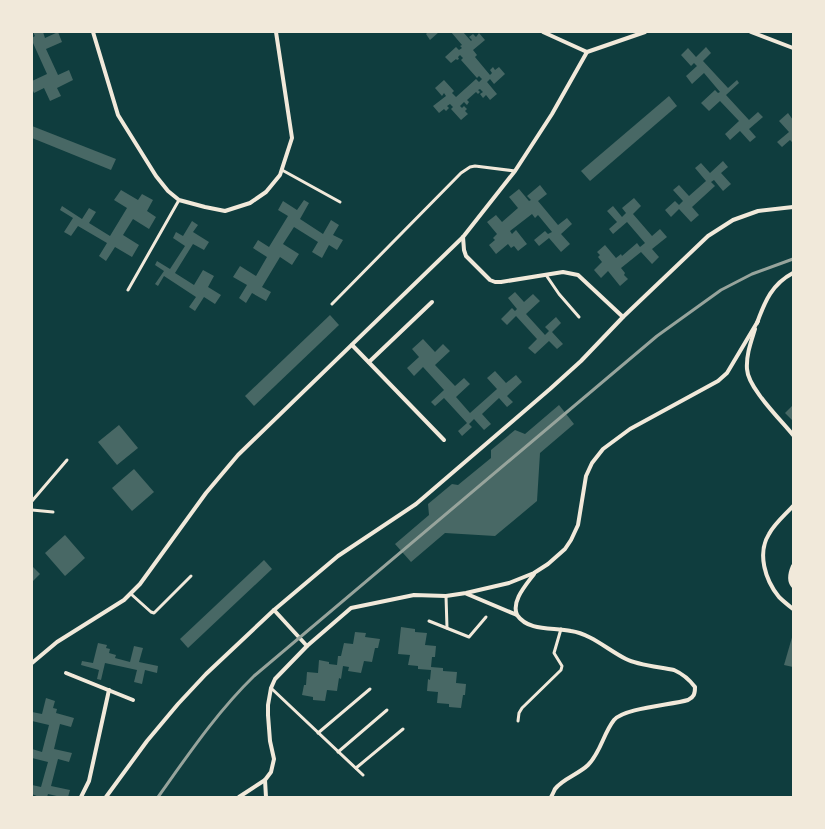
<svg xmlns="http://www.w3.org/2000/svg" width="825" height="829" viewBox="0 0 825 829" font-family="'PT Sans Narrow',sans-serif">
<rect width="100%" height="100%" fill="#0f3d3e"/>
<g fill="#486865">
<path d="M33,32H43L45,38L58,32L62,42L46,49L58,75L69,70L73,80L57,88L61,96L50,101L44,88L34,93L32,89V81L47,74L33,43L32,44V38L35,36Z"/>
<path d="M428,32H439L430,40L426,34Z"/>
<path d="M451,32H463L471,41L472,40L469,37L473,34L476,37L479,33L485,40L473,50L477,55L475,57L490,75L492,73L490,70L493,67L495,70L499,67L505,74L494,84L490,79L487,82L497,94L490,100L486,95L483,98L480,94L483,92L480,89L478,90L480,92L478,94L476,92L467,100L469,102L467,105L464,102L460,106L462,108L464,106L467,109L465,111L468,114L461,120L451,109L453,107L450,104L447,106L449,108L446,111L444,109L439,113L433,106L446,96L444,93L442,96L435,88L444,80L454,91L452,93L456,97L476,79L479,82L482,79L479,76L477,78L461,60L463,58L460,55L458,57L459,59L457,60L456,59L451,63L445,57L456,47L459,50L462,48L460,46L462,45Z"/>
<path d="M706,47L711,53L703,61L728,88L737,80L739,83L726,95L749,120L758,112L763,117L749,129L756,137L750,142L740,131L730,140L725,134L739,121L720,101L709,111L701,103L715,90L718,93L720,92L704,73L692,84L686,76L697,66L694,63L691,66L681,55L688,48L696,57Z"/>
<path d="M669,96L677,106L590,181L581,171Z"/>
<path d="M788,113L793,120V143L790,140L782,147L777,142L789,132L779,121Z"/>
<path d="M32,126L116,159L111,170L32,138Z"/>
<path d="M723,161L728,167L721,173L731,184L723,191L714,180L711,182L715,186L692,207L699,215L691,222L679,209L671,217L665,210L675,201L679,205L683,201L673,190L679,185L689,196L706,181L695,168L701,163L710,173Z"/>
<path d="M540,185L547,194L538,201L558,225L567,218L572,224L561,234L570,244L561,252L549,238L539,246L534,240L545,231L548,234L552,232L538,215L535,218L532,214L510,231L512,234L516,230L527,244L518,251L514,246L511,248L508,244L496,254L489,245L495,240L493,238L497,234L487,222L496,215L502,222L518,208L509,197L519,189L529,201L531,200L527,196Z"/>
<path d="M121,190L138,200L142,194L153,200L147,211L156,217L149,229L133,219L123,235L139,245L132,257L115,247L106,261L99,256L107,243L78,226L71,236L64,232L73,218L60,210L62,206L82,219L89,208L96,212L89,223L110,236L127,208L114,200Z"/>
<path d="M634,198L641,206L633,214L652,236L660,229L667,237L652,249L659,257L652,264L641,252L621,268L625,273L624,275L628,279L620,286L608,271L601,278L594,270L602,262L598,257L600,255L597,252L605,245L616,258L621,254L622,256L637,243L640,247L645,243L627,222L613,234L609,229L617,222L607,211L613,206L622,217L626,213L622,208Z"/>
<path d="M304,200L309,203L300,219L323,234L331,220L339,225L333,235L343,240L337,250L329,245L322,258L312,252L318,242L294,227L283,244L299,254L292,265L280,257L262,287L271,292L266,301L252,293L246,303L239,298L247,285L233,277L240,266L256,276L267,257L253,248L258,240L269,247L288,216L278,210L283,201L297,210Z"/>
<path d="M192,221L198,225L193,232L209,242L204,250L193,244L175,273L194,285L203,270L214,276L208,287L221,295L215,304L204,297L195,311L189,307L196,297L164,276L158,286L155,284L164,271L155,265L157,261L170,269L185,246L173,238L176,232L183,236Z"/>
<path d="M515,292L524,302L533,294L540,301L526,314L545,335L549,331L545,327L556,317L561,323L552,332L563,344L557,349L549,341L535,354L528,348L537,339L516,316L507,325L501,319L512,308L515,311L517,309L508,298Z"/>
<path d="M330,315L339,325L254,406L245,396Z"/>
<path d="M423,339L435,352L443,344L450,351L435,365L455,386L464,378L470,384L456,397L470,413L497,389L487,378L495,371L506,383L516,375L522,382L507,396L513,402L507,407L499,398L482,414L491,424L484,430L474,419L469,424L472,427L462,436L458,431L467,423L444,398L435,406L431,402L444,390L423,367L414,376L407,368L419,357L412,349Z"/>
<path d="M559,405L574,424L540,453L537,501L495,536L445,533L411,562L395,544L429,515L428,504L452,484L458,485L491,458V450L515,430L525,434Z"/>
<path d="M793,405V421L785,413Z"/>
<path d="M119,425L138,448L117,465L98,442Z"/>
<path d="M134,469L154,492L132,511L112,488Z"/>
<path d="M65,535L85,558L65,576L45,553Z"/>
<path d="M264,560L272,569L188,648L180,639Z"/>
<path d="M32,566L40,574L32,582Z"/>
<path d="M401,627L415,629V632L427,633L425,645L436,646L435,657H432L431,667L443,668V671L457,672L456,683L466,684L465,695H463L461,708L449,707V704L437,703L438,692L427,691L428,679L430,680L431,670L418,669V666L408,665L410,655L398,654Z"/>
<path d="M355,632L366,633L365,637L380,639L378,648H375L372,662L364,661L361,673L348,671L349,667L343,666L341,679L339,678L337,691L327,690L325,701L313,700V697L302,695L304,685H306L307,672L318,673L319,660L329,662V664L337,665L338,656H341L344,643L353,644Z"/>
<path d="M793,634V667L784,665Z"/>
<path d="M98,643L107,645L106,648L110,649L109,653L116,655L115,658L130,662L134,646L143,648L139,662L158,666L157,673L145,670L142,684L134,682L137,670L105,663L101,680L97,679L99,670L81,665L82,661L93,663Z"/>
<path d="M46,698L55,701L53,708L57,709L56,713L74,718L71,727L60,724L54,749L72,753L69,762L58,759L51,786L70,790L68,797H61L48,794L47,797H39L32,794V785L41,787L48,762L32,758V749L42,752L49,725L32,721V712L42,714Z"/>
</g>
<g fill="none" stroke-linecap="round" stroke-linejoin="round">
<g stroke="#f1e9da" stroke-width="3">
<path d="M282,170L340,202"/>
<path d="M546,275L559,294L579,317"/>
<path d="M128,290L179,200"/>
<path d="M332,304L461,173L470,167L475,166L515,171"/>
<path d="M32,501L67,460"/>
<path d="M32,510L53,512"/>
<path d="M131,594L151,612L154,613L191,576"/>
<path d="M446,596L447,628"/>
<path d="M429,621L469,637L486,617"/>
<path d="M271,688L363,775"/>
<path d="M518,721L519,713L522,708L561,670L562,666L554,653L561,629"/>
<path d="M318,733L370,689"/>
<path d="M338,752L387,710"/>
<path d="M356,768L403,729"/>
</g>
<g stroke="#f1e9da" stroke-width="4">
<path d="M93,32L118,115L156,176L168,191L179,200L205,207L225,211L250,203L266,192L280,175L292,138L276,32"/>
<path d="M543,32L587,52"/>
<path d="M751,32L793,48"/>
<path d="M463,237L464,250L466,256L490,280L495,282H501L563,272L578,275L623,317"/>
<path d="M757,323C765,301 772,284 793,273"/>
<path d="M755,329C751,342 746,355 747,369C748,388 780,419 793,435"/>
<path d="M352,345L444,440"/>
<path d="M369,362L432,302"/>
<path d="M793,506C785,515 775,523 769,534C757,553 765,580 779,597C783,601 788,605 793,609"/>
<path d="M793,566C790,573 788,580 793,586"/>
<path d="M467,594L517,615C511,601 526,585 534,574"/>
<path d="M274,610L307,646"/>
<path d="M517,615C529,632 553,627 571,631C591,634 608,650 626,659C637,665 660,667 674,670C683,674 689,679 695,687C695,694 694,697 688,700C671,705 624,708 614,720C603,734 601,752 588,765C579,774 562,779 555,789C554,791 553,794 551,797"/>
<path d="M32,663L57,642L124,600L140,584L206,493L238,455L463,237L515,171L552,114L587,52L645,32"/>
<path d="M66,673L133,700"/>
<path d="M265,780L266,797"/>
<path d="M81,797L89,781L109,690"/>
<path d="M106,797L147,741L178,704L206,674L274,610L338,556L416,504L550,389L581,361L623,317L708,236L733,220L758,211L793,207"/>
<path d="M239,797L265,780L271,772L274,759L270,741L268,715V705L271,688L275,679L307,646L351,608L414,595L446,596L466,593L509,583L534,573L548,564L565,549L571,540L578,525L586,476L592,463L603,449L630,429L718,381L727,373L758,321"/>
</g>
<path stroke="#97a49c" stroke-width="3" d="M158,797C188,755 217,712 254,676L657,336L721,290L752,274L793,259"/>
</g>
<rect width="825" height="829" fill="none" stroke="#f1e9da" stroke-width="66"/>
</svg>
